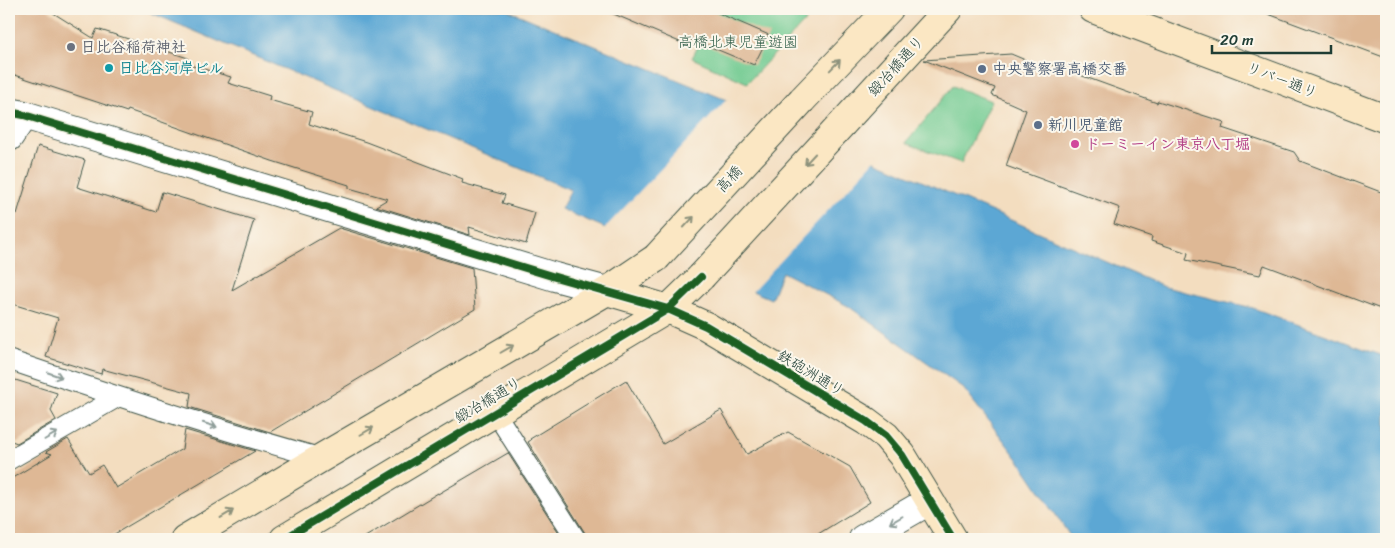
<svg xmlns="http://www.w3.org/2000/svg" width="1395" height="548" viewBox="0 0 1395 548" font-family="Sriracha,'Klee One',sans-serif">
<rect width="100%" height="100%" fill="#fbf7ec"/>
<filter id="ink" filterUnits="userSpaceOnUse"><feTurbulence type="fractalNoise" baseFrequency=".02" numOctaves="2"/><feDisplacementMap in="SourceGraphic" scale="10" xChannelSelector="R" yChannelSelector="G"/><feConvolveMatrix kernelMatrix="1 2 1 2 8 2 1 2 1" color-interpolation-filters="sRGB"/></filter>
<filter id="wash" filterUnits="userSpaceOnUse"><feTurbulence type="fractalNoise" baseFrequency=".0096" numOctaves="4" result="noise"/><feDisplacementMap in="SourceGraphic" scale="20" xChannelSelector="R" yChannelSelector="G"/><feGaussianBlur stdDeviation="1.12" result="paint"/><feColorMatrix in="noise" values="0 0 0 0 0 0 0 0 0 0 0 0 0 0 0 0 0 1.4 0 .05"/><feComposite in="paint" operator="in"/></filter>
<g filter="url(#wash)">
<rect width="100%" height="100%" fill="#f3ddbf"/>
<g fill="#71ca91" stroke="#488462">
<path d="M717,9H817L747,83L692,58Z"/>
<path d="M953,86L991,101L961,163L906,143Z"/>
</g>
<path fill="#5ca7d4" stroke="#3e7284" d="M142,9H505L887,166L1164,287L1253,308L1386,357V539H1072L1021,463L963,388L848,306L782,272L771,299L561,209L571,190Z"/>
<path fill="#f3ddbf" d="M728,98L876,159L751,293L603,230Z"/>
<g id="blocks">
<g fill="#deb895">
<path d="M9,9H47L93,38L97,29L188,58L186,64L231,77L228,83L270,96L269,100L312,112L309,124L366,142L463,179L462,183L505,195L502,203L535,213L526,244L469,227L470,235L376,206L388,199L349,188V185L272,161L128,110L127,112L9,73Z"/>
<path d="M602,9H709L769,35L754,65L692,39L689,46Z"/>
<path d="M1264,9H1386V58L1263,12Z"/>
<path d="M1011,54L1042,67L1044,62L1157,103L1158,101L1224,122L1222,128L1294,152L1300,161L1386,194V311L1264,265L1260,275L1186,260L1188,253L1151,241L1152,237L1114,224L1120,208L1006,166L1026,110L992,95L995,88L924,60Z"/>
<path d="M38,146L85,160L77,187L156,212L162,192L254,220L232,290L339,228L472,268L475,309L270,432L189,407L191,393L102,369L101,374L46,357L58,318L9,303V211L17,214Z"/>
<path d="M9,378L57,393L51,411L56,420L17,443L9,440Z"/>
<path d="M626,380L663,444L721,410L747,454L788,432L850,467L870,502L810,539H587L585,533L528,442L531,440L530,439Z"/>
<path d="M185,430L255,451L106,539H9V480L52,454L46,452L68,439L89,473L102,465L116,488L182,449Z"/>
<path d="M508,453L563,539H362L438,493V494Z"/>
</g>
</g>
</g>
<g filter="url(#ink)">
<use href="#blocks" fill-opacity="0" stroke="#3f5549" stroke-width="1"/>
<g fill="none" stroke-linecap="round" stroke-linejoin="round">
<g stroke="#3f5549" stroke-width="21">
<g id="lane">
<path d="M9,360C112,395 215,429 321,458"/>
<path d="M495,412L576,539"/>
<path d="M9,460L118,397"/>
</g>
</g>
<g stroke="#3f5549" stroke-width="30">
<g id="street">
<path d="M9,112L24,115L555,277L607,291"/>
<path d="M9,137L24,115"/>
<path d="M863,539L929,501"/>
</g>
</g>
<g stroke="#3f5549" stroke-width="30">
<g id="secondary">
<path d="M1093,9L1386,119"/>
<path d="M802,100L889,9"/>
<path d="M843,123L948,9"/>
<path d="M607,291L668,309L706,326L866,421L886,436L902,455L953,539"/>
<path d="M185,539L321,458L607,291L656,258"/>
<path d="M284,539L668,309L701,277"/>
</g>
</g>
<use href="#lane" stroke="#fff" stroke-width="19"/>
<use href="#street" stroke="#fff" stroke-width="28"/>
<use href="#secondary" stroke="#fbe7c3" stroke-width="28"/>
<g stroke="#3f5549" stroke-width="30" stroke-linecap="butt">
<g id="secondary-bridge">
<path d="M656,258L802,100"/>
<path d="M701,277L843,123"/>
</g>
</g>
<use href="#secondary-bridge" stroke="#fbe7c3" stroke-width="28"/>
<g stroke="#fbf7ec" stroke-width="11">
<g id="cycleway">
<path d="M9,112L24,115L555,277L668,309L706,326L866,421L886,436L902,455L953,539"/>
<path d="M284,539L668,309L701,277"/>
</g>
</g>
<use href="#cycleway" stroke="#1b5e20" stroke-width="8"/>
</g>
<defs><path id="oneway-shaft" d="M-6 0H5M1.5-3L5.5 0L1.5 3" fill="none" stroke-width="1.6" stroke-linecap="round" stroke-linejoin="round" transform="scale(1.25)"/></defs>
<g stroke="#8d927c">
<use href="#oneway-shaft" transform="translate(835 65) rotate(-46)"/>
<use href="#oneway-shaft" transform="translate(810 159) rotate(133)"/>
<use href="#oneway-shaft" transform="translate(689 222) rotate(-47)"/>
<use href="#oneway-shaft" transform="translate(507 349) rotate(-30)"/>
<use href="#oneway-shaft" transform="translate(367 431) rotate(-30)"/>
<use href="#oneway-shaft" transform="translate(227 514) rotate(-31)"/>
</g>
<g stroke="#8f9e9a">
<use href="#oneway-shaft" transform="translate(55 375) rotate(19)"/>
<use href="#oneway-shaft" transform="translate(210 425) rotate(17)"/>
<use href="#oneway-shaft" transform="translate(51 436) rotate(-30)"/>
<use href="#oneway-shaft" transform="translate(896 520) rotate(150)"/>
</g>
</g>
<circle fill="#6b7280" stroke="#fbf7ec" stroke-width="2" cx="71" cy="47" r="5"/>
<circle fill="#0f9aa8" stroke="#fbf7ec" stroke-width="2" cx="109" cy="68" r="5"/>
<g fill="#5c6f8a" stroke="#fbf7ec" stroke-width="2">
<circle cx="982" cy="69" r="5"/>
<circle cx="1038" cy="125" r="5"/>
</g>
<circle fill="#d1479c" stroke="#fbf7ec" stroke-width="2" cx="1075" cy="144" r="5"/>
<g text-anchor="middle" stroke-width="4" stroke-linejoin="round" paint-order="stroke">
<g font-size="15" fill="#34604b" stroke="#fbf7ec">
<text x="738" y="47">高橋北東児童遊園</text>
</g>
<g font-size="15" font-weight="bold" fill="#5b616d" stroke="#fbf7ec" text-anchor="start">
<text x="81" y="52">日比谷稲荷神社</text>
</g>
<g font-size="15" fill="#1f3d34" stroke="#fbf7ec">
<text transform="translate(896 66) rotate(-48)" y="5">鍛冶橋通り</text>
<text transform="translate(1282 80) rotate(21)" y="5">リバー通り</text>
<text transform="translate(729 179) rotate(-47)" y="5">高橋</text>
<text transform="translate(811 373) rotate(31)" y="5">鉄砲洲通り</text>
<text transform="translate(488 400) rotate(-31)" y="5">鍛冶橋通り</text>
</g>
<g font-size="15" font-weight="bold" fill="#0d838f" stroke="#fbf7ec" text-anchor="start">
<text x="119" y="73">日比谷河岸ビル</text>
</g>
<g font-size="15" font-weight="bold" fill="#4e5e75" stroke="#fbf7ec" text-anchor="start">
<text x="992" y="74">中央警察署高橋交番</text>
<text x="1048" y="130">新川児童館</text>
</g>
<g font-size="15" font-weight="bold" fill="#b23c85" stroke="#fbf7ec" text-anchor="start">
<text x="1085" y="149">ドーミーイン東京八丁堀</text>
</g>
</g>
<rect width="1395" height="548" fill="none" stroke="#fbf7ec" stroke-width="30"/>
<path d="M1212 45v8h119v-8" fill="none" stroke="#1f3d34" stroke-width="2.5"/>
<text x="1220" y="45" font-size="15" fill="#1f3d34" stroke="#fbf7ec" stroke-width="4" paint-order="stroke">20 m</text>
</svg>
